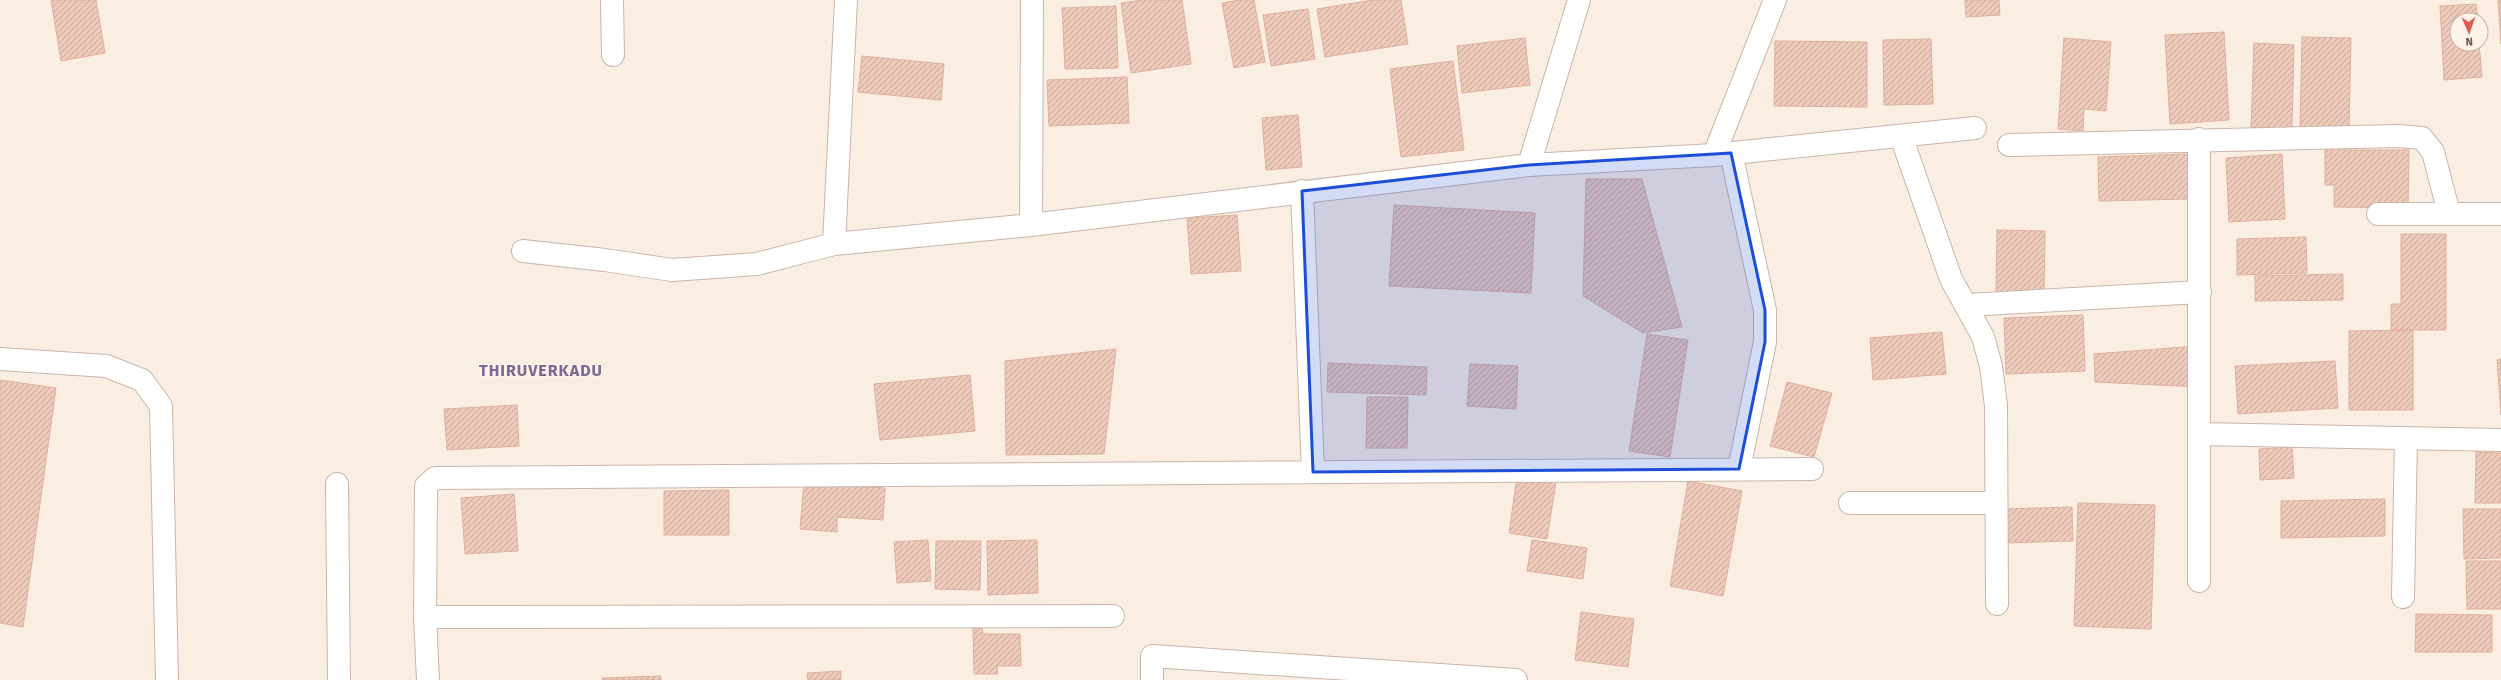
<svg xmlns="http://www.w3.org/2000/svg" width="2501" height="680" font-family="'Fira Sans',sans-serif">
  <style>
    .building { fill: url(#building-hatch); stroke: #e0af9d }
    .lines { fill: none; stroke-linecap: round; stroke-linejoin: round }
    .street-casing { stroke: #cab5a9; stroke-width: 24 }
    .street { stroke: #fff; stroke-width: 22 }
    .marked { fill: #1d4ed8; fill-opacity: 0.2; stroke: #1d4ed8; stroke-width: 3; stroke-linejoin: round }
    .labels { text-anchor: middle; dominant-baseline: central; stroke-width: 3.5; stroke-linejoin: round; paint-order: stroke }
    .district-label { font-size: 16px; font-weight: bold; letter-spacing: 1px; fill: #7f6693; stroke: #fef3e8 }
  </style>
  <defs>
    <pattern id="building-hatch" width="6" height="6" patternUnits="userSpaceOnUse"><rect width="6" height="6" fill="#eecabb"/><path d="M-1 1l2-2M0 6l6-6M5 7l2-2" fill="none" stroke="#c5a79a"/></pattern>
  </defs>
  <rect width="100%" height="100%" fill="#faeee2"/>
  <path class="building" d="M 51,0 L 96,0 L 105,53 L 61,61 Z
    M 1142,0 L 1182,0 L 1191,64 L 1131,73 L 1121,3 Z
    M 1240,0 L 1254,0 L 1265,62 L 1234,68 L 1222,3 Z
    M 1373,0 L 1401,0 L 1408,44 L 1325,57 L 1317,9 Z
    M 1965,0 L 1999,0 L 2000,15 L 1966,17 Z
    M 2498,0 L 2501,0 L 2501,44 Z
    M 2476,4 L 2478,20 L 2457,20 L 2457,44 L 2479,44 L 2482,77 L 2444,80 L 2440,6 Z
    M 1116,6 L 1118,68 L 1065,69 L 1062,8 Z
    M 1308,9 L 1315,59 L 1271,66 L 1263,15 Z
    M 2224,32 L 2229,120 L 2170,124 L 2165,35 Z
    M 2302,37 L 2351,38 L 2349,130 L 2300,128 Z
    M 1525,38 L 1530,85 L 1462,93 L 1457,46 Z
    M 2064,38 L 2111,42 L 2106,111 L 2084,109 L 2083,131 L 2058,129 Z
    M 1931,39 L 1933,104 L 1884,105 L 1883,40 Z
    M 1775,41 L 1867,42 L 1867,107 L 1774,106 Z
    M 2254,43 L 2294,45 L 2292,130 L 2251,129 Z
    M 862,56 L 944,64 L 941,100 L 858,92 Z
    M 1453,61 L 1464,150 L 1401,157 L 1390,69 Z
    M 1127,77 L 1129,123 L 1049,126 L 1047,80 Z
    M 1298,115 L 1302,167 L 1266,170 L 1262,118 Z
    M 2325,150 L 2409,150 L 2408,208 L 2334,207 L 2334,185 L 2325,185 Z
    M 2189,154 L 2190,199 L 2099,201 L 2098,157 Z
    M 2282,154 L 2285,219 L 2229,222 L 2226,158 Z
    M 1586,179 L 1642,179 L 1682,327 L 1643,333 L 1583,296 Z
    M 1394,205 L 1535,213 L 1531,293 L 1389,286 Z
    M 1237,215 L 1241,271 L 1191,274 L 1187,218 Z
    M 1997,230 L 2045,231 L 2044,295 L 1996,294 Z
    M 2401,234 L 2446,234 L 2446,330 L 2391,330 L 2391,304 L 2401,304 Z
    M 2306,237 L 2307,273 L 2237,275 L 2237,239 Z
    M 2343,274 L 2343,300 L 2255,301 L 2255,276 Z
    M 2083,315 L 2085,371 L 2006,374 L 2004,318 Z
    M 2413,330 L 2413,410 L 2349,410 L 2349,331 Z
    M 1942,332 L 1946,374 L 1873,380 L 1870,338 Z
    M 1647,334 L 1688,340 L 1670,457 L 1629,451 Z
    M 2197,346 L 2199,387 L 2095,382 L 2094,354 Z
    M 1116,349 L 1104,454 L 1006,455 L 1005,361 Z
    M 2501,359 L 2501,415 L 2497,360 Z
    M 2335,361 L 2338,408 L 2238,414 L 2235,366 Z
    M 1328,363 L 1427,367 L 1426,395 L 1327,392 Z
    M 1470,364 L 1518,366 L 1516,409 L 1467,406 Z
    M 970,375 L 975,431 L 880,440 L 874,384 Z
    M 0,380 L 56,388 L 23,627 L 0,623 Z
    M 1787,382 L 1832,393 L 1814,457 L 1770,446 Z
    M 1367,397 L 1408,397 L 1407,448 L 1366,448 Z
    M 517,405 L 519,446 L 447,450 L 444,409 Z
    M 2292,447 L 2294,478 L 2260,480 L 2259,449 Z
    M 2476,452 L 2501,453 L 2501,503 L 2475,503 Z
    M 1517,476 L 1556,482 L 1547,539 L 1509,533 Z
    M 1688,481 L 1742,491 L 1723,596 L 1670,586 Z
    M 804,483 L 885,488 L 883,520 L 837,517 L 837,532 L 800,529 Z
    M 729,490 L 729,535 L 664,535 L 664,491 Z
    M 514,494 L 518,551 L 465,554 L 461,498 Z
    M 2385,499 L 2385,536 L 2281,538 L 2281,501 Z
    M 2078,503 L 2155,505 L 2151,629 L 2074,626 Z
    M 2072,507 L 2073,541 L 2004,543 L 2003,509 Z
    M 2463,509 L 2501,509 L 2501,558 L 2464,559 Z
    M 928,540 L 931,581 L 897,583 L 894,542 Z
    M 1037,540 L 1038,593 L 988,595 L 987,541 Z
    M 1532,540 L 1587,548 L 1583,579 L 1527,571 Z
    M 936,541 L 981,541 L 980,590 L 935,589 Z
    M 2466,561 L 2501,561 L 2501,609 L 2467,609 Z
    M 1581,612 L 1634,619 L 1628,667 L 1575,660 Z
    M 2416,614 L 2492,615 L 2492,652 L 2415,652 Z
    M 982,624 L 983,634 L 1020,634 L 1021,666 L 997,666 L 998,674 L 974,674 L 973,625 Z
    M 841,671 L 841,680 L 808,680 L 807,673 Z
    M 661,676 L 661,680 L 602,680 L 602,678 Z"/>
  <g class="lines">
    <g class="street-casing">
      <path id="street" d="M 612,0 L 613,55
        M 846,0 L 834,244 L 1031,225 L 1529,165 L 1714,155 L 1975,128
        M 1901,136 L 1951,279 L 1983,337 L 1991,366 L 1996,406 L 1997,604
        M 2009,145 L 2399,136 L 2422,138 L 2433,152 L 2449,213
        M 1731,153 L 1765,310 L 1765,342 L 1739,469
        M 1714,155 L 1775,0
        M 1529,165 L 1579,0
        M 1302,191 L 1313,472
        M 2378,214 L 2501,214
        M 1031,225 L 1032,0
        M 523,251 L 605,260 L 672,270 L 757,264 L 834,244
        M 1967,305 L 2200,292
        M 0,359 L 106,366 L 142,380 L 161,406 L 167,680
        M 2200,434 L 2501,440
        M 337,484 L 339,680
        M 1850,503 L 1996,503
        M 2199,581 L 2199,139
        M 2403,597 L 2406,438
        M 425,617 L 1113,616
        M 428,680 L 425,617 L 426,486 L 435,478 L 1812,469
        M 1152,680 L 1152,656 L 1516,680"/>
    </g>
    <use href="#street" class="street"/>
  </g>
  <path class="marked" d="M 1731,153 L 1765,310 L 1765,342 L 1739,469 L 1313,472 L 1302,191 L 1529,165 Z"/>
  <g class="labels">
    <g class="district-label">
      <text x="541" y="370">THIRUVERKADU</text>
    </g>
  </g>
  <g transform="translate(2469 32) rotate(178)"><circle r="19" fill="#fef3e8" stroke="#c5b3a9"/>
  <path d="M0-3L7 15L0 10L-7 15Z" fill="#de5e4e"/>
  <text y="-6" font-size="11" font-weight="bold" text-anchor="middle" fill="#70544a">N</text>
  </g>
</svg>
